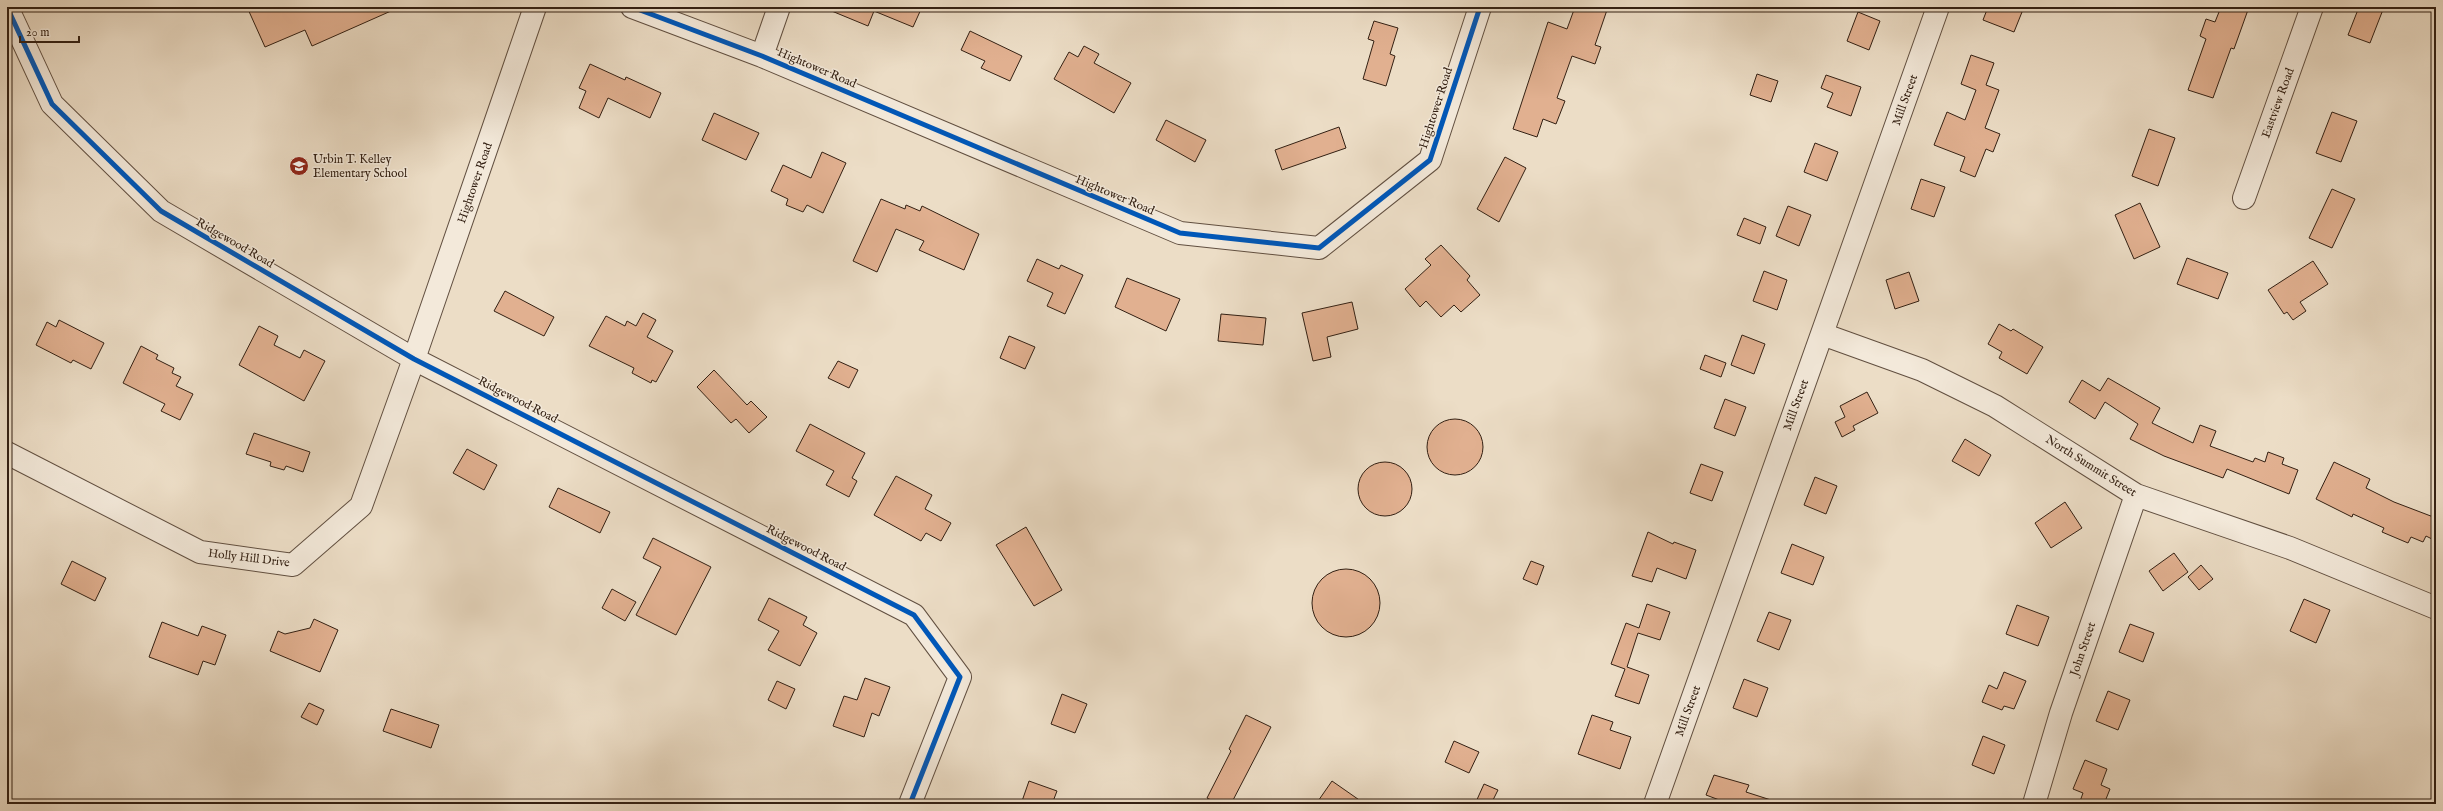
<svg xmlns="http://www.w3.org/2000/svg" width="2443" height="811" font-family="'IM FELL English',serif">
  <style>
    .building { fill: #e1b090; stroke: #332013 }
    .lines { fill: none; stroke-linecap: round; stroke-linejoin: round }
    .minor-casing { stroke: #614f40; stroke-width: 24 }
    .minor { stroke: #f3e9da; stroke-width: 22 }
    .cycleway-casing { stroke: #f3e9da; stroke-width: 8 }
    .cycleway { stroke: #0057b8; stroke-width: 5 }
    .labels { text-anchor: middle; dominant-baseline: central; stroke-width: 3; stroke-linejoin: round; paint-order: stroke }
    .street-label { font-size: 12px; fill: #332013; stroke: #f3e9da }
    .poi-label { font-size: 12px; fill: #332013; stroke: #f3e9da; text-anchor: start }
  </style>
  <rect width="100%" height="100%" fill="#ecddc6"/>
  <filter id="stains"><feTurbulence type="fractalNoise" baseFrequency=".005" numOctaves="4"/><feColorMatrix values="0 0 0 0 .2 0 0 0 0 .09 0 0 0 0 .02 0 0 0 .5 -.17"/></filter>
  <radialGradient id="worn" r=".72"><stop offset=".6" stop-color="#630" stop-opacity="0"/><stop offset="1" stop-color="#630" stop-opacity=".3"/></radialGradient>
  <path class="building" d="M 247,7 L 400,7 L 312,46 L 305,30 L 265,47 Z
    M 822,7 L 922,7 L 913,27 L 874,11 L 868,26 Z
    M 1575,7 L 1608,7 L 1595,45 L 1601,47 L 1595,64 L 1572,56 L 1557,98 L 1565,101 L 1556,124 L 1543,119 L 1537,137 L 1513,129 L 1548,22 L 1567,29 Z
    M 1988,7 L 2024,7 L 2014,32 L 1983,20 Z
    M 2221,7 L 2249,7 L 2234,49 L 2231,48 L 2213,98 L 2188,90 L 2206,39 L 2200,36 L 2206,19 L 2215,22 Z
    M 2359,7 L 2384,7 L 2370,43 L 2348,35 Z
    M 1858,12 L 1880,21 L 1869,50 L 1847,41 Z
    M 1374,21 L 1398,28 L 1390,54 L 1395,56 L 1386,86 L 1363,79 L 1374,41 L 1368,39 Z
    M 970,31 L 1022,56 L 1010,81 L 981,68 L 985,61 L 961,50 Z
    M 1084,46 L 1099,54 L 1094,63 L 1131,83 L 1114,113 L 1054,79 L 1069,52 L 1078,57 Z
    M 1971,55 L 1994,63 L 1986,85 L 1999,90 L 1985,128 L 2000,134 L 1993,152 L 1986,149 L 1975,177 L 1960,171 L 1965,157 L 1934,145 L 1947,112 L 1965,120 L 1976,90 L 1961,84 Z
    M 590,64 L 625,80 L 626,77 L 661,93 L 650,118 L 608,98 L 599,118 L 579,108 L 586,91 L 579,88 Z
    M 1757,74 L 1778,81 L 1771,102 L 1750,95 Z
    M 1826,75 L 1861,87 L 1851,116 L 1827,107 L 1833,93 L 1821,88 Z
    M 2332,112 L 2357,121 L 2341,162 L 2316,153 Z
    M 714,113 L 759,133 L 746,160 L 702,140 Z
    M 1166,120 L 1206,140 L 1195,162 L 1156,140 Z
    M 1339,127 L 1346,148 L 1282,170 L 1275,150 Z
    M 2149,129 L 2175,138 L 2158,186 L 2132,176 Z
    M 1815,143 L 1838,152 L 1827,181 L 1804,172 Z
    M 822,152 L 846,163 L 823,213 L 807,205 L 803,212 L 786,205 L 788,199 L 771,191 L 783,165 L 811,178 Z
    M 1505,157 L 1526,168 L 1499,222 L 1477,209 Z
    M 1921,179 L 1945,187 L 1934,217 L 1911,209 Z
    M 2332,189 L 2355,199 L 2332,248 L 2309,238 Z
    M 881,199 L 905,209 L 906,205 L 920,211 L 922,206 L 979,234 L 964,270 L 919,250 L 924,241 L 896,229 L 877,272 L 853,261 Z
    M 2140,203 L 2160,247 L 2134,259 L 2115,215 Z
    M 1788,206 L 1811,215 L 1799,246 L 1776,236 Z
    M 1744,218 L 1766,227 L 1760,244 L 1737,235 Z
    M 1441,245 L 1470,276 L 1467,280 L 1480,295 L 1461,312 L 1454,305 L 1441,317 L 1426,301 L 1420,307 L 1405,289 L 1431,265 L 1425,259 Z
    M 2187,258 L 2228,273 L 2218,299 L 2177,284 Z
    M 1037,259 L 1059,269 L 1061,265 L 1083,275 L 1065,314 L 1047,306 L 1053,293 L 1027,281 Z
    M 2313,261 L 2328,284 L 2300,302 L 2306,311 L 2293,320 L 2287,312 L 2284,314 L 2268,290 Z
    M 1764,271 L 1787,280 L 1777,310 L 1753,301 Z
    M 1909,272 L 1919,301 L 1895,309 L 1886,280 Z
    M 1127,278 L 1180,299 L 1166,331 L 1115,307 Z
    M 505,291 L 554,317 L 544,336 L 494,311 Z
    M 1352,302 L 1358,329 L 1327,337 L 1331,357 L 1313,361 L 1302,313 Z
    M 643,313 L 656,320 L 647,337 L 673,351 L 656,382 L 652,380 L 651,383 L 632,373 L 634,368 L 589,346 L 606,316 L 625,326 L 627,321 L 636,326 Z
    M 1221,314 L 1266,318 L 1263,345 L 1218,341 Z
    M 59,320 L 104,343 L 91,369 L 73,360 L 71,363 L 36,345 L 47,322 L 56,327 Z
    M 1999,324 L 2011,331 L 2013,329 L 2043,347 L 2027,374 L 1999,358 L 2002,352 L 1988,344 Z
    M 259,326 L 278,336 L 274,345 L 300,358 L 304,350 L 325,361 L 304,401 L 239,365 Z
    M 1742,335 L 1765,344 L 1754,374 L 1731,365 Z
    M 1009,336 L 1035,347 L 1025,369 L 1000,358 Z
    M 141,346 L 158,355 L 156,359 L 174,368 L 172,373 L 181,377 L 176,386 L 193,394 L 180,420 L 161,411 L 165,404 L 123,383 Z
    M 1705,355 L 1726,363 L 1721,377 L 1700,369 Z
    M 838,361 L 858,370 L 849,388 L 828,378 Z
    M 714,370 L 747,405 L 751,401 L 767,417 L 749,433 L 736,419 L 731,423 L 697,387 Z
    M 2108,378 L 2160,408 L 2152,423 L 2193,443 L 2200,425 L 2216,431 L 2210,446 L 2253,462 L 2255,458 L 2265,462 L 2268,452 L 2284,458 L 2282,464 L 2298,470 L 2289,494 L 2227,469 L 2223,478 L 2164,456 L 2130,439 L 2138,424 L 2105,402 L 2095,419 L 2069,402 L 2082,380 L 2100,391 Z
    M 1867,392 L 1878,413 L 1853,426 L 1855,430 L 1842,437 L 1835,422 L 1845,417 L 1840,406 Z
    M 1725,399 L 1746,407 L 1735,436 L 1714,428 Z
    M1427 447a28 28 0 1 1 56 0a28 28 0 1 1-56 0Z
    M 810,424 L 865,453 L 852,478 L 857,481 L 849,497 L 826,485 L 834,471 L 796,451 Z
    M 254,433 L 310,452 L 303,472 L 286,466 L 284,470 L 270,466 L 271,462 L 246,454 Z
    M 1965,439 L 1991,455 L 1979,476 L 1952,461 Z
    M 467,449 L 497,465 L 484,490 L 453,473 Z
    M 2334,462 L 2370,479 L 2366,488 L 2394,502 L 2436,518 L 2436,541 L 2426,536 L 2423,542 L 2411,537 L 2408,543 L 2382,532 L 2384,528 L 2353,514 L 2352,517 L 2316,499 Z
    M1358 489a27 27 0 1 1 54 0a27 27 0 1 1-54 0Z
    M 1701,464 L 1723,472 L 1712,501 L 1690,493 Z
    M 896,476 L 932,495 L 925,509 L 951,523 L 941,541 L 926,533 L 921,541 L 874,515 Z
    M 1815,477 L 1837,486 L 1826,514 L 1804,505 Z
    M 558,488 L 610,512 L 600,533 L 549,507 Z
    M 2065,502 L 2082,528 L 2051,548 L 2035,523 Z
    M 1026,527 L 1062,590 L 1034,606 L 996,545 Z
    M 1648,532 L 1673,544 L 1674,542 L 1696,550 L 1686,579 L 1657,568 L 1652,582 L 1632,576 Z
    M 653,538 L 711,567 L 676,635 L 636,615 L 661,567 L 643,558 Z
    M 1792,544 L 1824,557 L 1813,585 L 1781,573 Z
    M 2174,553 L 2188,572 L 2163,591 L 2149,571 Z
    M 72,561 L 106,578 L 95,601 L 61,584 Z
    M 1531,561 L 1544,566 L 1537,585 L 1523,579 Z
    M 2201,565 L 2213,579 L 2199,590 L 2188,577 Z
    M1312 603a34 34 0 1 1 68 0a34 34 0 1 1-68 0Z
    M 612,589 L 636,602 L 625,621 L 602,608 Z
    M 769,598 L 807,617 L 803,625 L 817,633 L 800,666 L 768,650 L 779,631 L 758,620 Z
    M 2304,599 L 2330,610 L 2316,643 L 2290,631 Z
    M 1647,604 L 1670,612 L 1660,640 L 1638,633 L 1627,667 L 1649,675 L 1639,704 L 1615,696 L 1625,669 L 1611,664 L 1626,623 L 1639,628 Z
    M 2017,605 L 2049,617 L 2038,646 L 2006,634 Z
    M 1769,612 L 1791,620 L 1779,650 L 1757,641 Z
    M 314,619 L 338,630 L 320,672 L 270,651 L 278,631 L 285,634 L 310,628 Z
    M 162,622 L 198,636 L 202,626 L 226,635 L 215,665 L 203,661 L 198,675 L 149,657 Z
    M 2130,624 L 2154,633 L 2143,662 L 2119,652 Z
    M 2004,672 L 2026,681 L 2014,709 L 2004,706 L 2002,710 L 1982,702 L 1989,685 L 1997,689 Z
    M 865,678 L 890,687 L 879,716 L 872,713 L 864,737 L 833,726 L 844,696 L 857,700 Z
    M 1744,679 L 1768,688 L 1757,717 L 1733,708 Z
    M 777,681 L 795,689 L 786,709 L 768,700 Z
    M 2108,691 L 2130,700 L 2118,730 L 2096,721 Z
    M 1062,694 L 1087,704 L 1075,733 L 1051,724 Z
    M 309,703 L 324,710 L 317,725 L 301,717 Z
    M 391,709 L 439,725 L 431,748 L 383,731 Z
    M 1246,715 L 1271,727 L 1231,804 L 1219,804 L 1207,798 L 1231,751 L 1229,749 Z
    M 1592,715 L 1613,722 L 1610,730 L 1631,737 L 1620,769 L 1578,754 Z
    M 1983,736 L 2005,745 L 1994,774 L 1972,765 Z
    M 1454,741 L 1479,752 L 1469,773 L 1445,762 Z
    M 2085,760 L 2107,769 L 2101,785 L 2110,789 L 2104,804 L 2079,804 L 2083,793 L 2073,789 Z
    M 1714,775 L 1749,785 L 1746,792 L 1774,801 L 1774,804 L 1730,804 L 1706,795 Z
    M 1029,781 L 1057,791 L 1052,804 L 1021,804 Z
    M 1332,781 L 1365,804 L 1316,804 Z
    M 1484,784 L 1498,790 L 1491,804 L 1475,804 Z"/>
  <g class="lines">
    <g class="minor-casing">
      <path id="minor" d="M 7,7 L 52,104 L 161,211 L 414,359 L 914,615 L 960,677 L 910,804
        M 632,7 L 762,56 L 1180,233 L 1319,248 L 1430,160 L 1480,7
        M 762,56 L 779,7
        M 2244,198 L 2312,7
        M 1822,334 L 1922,370 L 1995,406 L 2136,495 L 2290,548 L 2436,608
        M 7,453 L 200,552 L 293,565 L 361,506 L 414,359 L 535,7
        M 1655,804 L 1938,7
        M 2034,804 L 2061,713 L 2136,495"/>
    </g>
    <use href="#minor" class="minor"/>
    <g class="cycleway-casing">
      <path id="cycleway" d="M 7,7 L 52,104 L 161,211 L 414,359 L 914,615 L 960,677 L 910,804
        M 632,7 L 762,56 L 1180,233 L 1319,248 L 1430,160 L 1480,7"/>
    </g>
    <use href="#cycleway" class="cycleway"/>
  </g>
  <defs>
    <g id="school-disc" transform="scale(1)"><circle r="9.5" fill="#8f2418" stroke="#f3e9da"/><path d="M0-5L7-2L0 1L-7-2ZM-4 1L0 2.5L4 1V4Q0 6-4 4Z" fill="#fff"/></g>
  </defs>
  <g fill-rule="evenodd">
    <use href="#school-disc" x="299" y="166"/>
  </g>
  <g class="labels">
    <g class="street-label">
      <text transform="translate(817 68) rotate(23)">Hightower Road</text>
      <text transform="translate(1905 100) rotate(-70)">Mill Street</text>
      <text transform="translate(2278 103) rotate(-70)">Eastview Road</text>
      <text transform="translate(1436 108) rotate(-72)">Hightower Road</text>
      <text transform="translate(475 183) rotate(-71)">Hightower Road</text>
      <text transform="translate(1115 195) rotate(23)">Hightower Road</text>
      <text transform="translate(235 243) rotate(30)">Ridgewood Road</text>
      <text transform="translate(518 400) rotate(27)">Ridgewood Road</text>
      <text transform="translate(1796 405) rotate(-70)">Mill Street</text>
      <text transform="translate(2091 466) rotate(32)">North Summit Street</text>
      <text transform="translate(806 548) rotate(27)">Ridgewood Road</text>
      <text transform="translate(249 558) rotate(7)">Holly Hill Drive</text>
      <text transform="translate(2083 649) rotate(-71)">John Street</text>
      <text transform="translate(1688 711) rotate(-70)">Mill Street</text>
    </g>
    <g class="poi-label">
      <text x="313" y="159">Urbin T. Kelley<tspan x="313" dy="14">Elementary School</tspan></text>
    </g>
  </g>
  <rect width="2443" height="811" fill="none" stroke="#ecddc6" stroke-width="24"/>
  <rect x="8" y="8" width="2427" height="795" fill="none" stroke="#332013" stroke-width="2"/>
  <rect x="12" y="12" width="2419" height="787" fill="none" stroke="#332013"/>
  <path d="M20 36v6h59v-6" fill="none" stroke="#332013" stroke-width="2"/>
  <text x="26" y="36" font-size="12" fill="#332013" stroke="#f3e9da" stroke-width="3" paint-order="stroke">20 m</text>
  <rect width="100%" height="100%" filter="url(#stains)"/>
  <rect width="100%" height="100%" fill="url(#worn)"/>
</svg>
